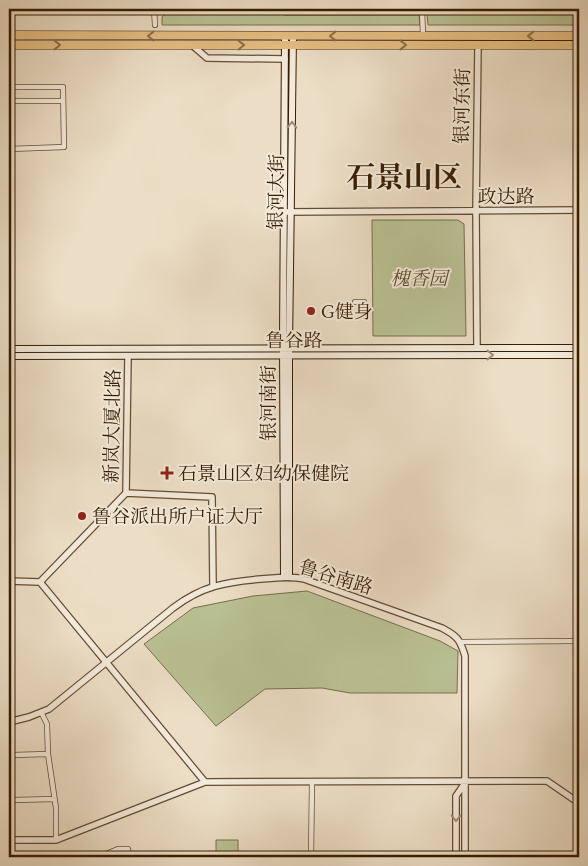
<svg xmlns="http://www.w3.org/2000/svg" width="588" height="866" font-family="'EB Garamond','Noto Serif SC',serif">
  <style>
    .green { fill: #b9c194; stroke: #786e4a }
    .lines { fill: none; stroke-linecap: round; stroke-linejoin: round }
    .minor-casing { stroke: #644c32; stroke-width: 6 }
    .tertiary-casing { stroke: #644c32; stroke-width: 8 }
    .secondary-casing { stroke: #371c00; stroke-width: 8 }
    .trunk-casing { stroke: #371c00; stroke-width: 9 }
    .minor { stroke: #f3eada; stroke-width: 4.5 }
    .tertiary { stroke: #f3eada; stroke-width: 5.5 }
    .secondary { stroke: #f3eada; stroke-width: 6 }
    .trunk { stroke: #e6bf83; stroke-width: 8 }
    .oneway { stroke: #8e6e42 }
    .oneway2 { stroke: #9e8d78 }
    .poi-dot { fill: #8f2418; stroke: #f3eada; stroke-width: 2 }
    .labels { text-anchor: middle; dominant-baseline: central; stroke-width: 4; stroke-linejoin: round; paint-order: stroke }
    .street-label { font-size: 19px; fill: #371c00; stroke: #f3eada }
    .park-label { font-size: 19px; font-style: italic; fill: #5e4e2c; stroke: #f3eada }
    .poi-label { font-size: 19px; fill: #371c00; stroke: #f3eada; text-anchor: start }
    .town-label { font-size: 29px; font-weight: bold; fill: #371c00; stroke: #f3eada }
  </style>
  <rect width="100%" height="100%" fill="#ecdec6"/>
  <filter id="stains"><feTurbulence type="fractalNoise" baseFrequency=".004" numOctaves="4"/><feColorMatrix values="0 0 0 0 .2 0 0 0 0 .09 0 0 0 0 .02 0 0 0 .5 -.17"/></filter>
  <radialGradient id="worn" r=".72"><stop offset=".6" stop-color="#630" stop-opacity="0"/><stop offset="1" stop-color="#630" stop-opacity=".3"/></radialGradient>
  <path class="green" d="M 170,9 L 283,9 L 284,15 L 419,15 L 420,25 L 162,25 L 162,17 Z
    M 427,14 L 579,14 L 579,25 L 428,25 Z
    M 372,220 L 458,220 L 464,224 L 466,336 L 373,336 Z
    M 307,591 L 440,641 L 458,651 L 457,693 L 350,693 L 322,688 L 265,689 L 216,726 L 144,644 L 193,608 L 253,596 Z
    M 216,840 L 238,840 L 238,852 L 216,852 Z"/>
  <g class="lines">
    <g class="minor-casing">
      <path id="minor" d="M 154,9 L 155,25
        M 422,9 L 423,36
        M 9,87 L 63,87 L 64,147 L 9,149
        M 9,101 L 63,101
        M 355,302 L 364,302
        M 461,642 L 579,641
        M 41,712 L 47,724 L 48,754 L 56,808 L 56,840
        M 9,757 L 13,755 L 48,754
        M 9,797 L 13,800 L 54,799
        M 99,857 L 118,849 L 128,849 L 129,857
        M 311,857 L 312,782"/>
    </g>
    <g class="tertiary-casing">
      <path id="tertiary" d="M 192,45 L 207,58 L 285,59
        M 286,212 L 579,210
        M 477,348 L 476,211 L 478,45
        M 126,493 L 212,497 L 213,585
        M 9,581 L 40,582
        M 40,582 L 126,493 L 128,356
        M 40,582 L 205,782
        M 9,722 L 29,717 L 49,709 L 173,608 C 202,586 225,582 261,579 C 275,578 289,576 304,579 L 442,628 C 457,636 460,639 465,656 L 465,857
        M 9,840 L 56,840 L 205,782 L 547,781 L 579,803
        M 456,857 L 456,796 L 465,783"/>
    </g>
    <g class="secondary-casing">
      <path id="secondary" d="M 9,349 L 579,348
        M 9,356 L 579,355
        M 284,577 L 283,339 L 285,36
        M 289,577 L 289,348 L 293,36"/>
    </g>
    <g class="trunk-casing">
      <path id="trunk" d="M 9,35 L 579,36
        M 9,45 L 579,45"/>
    </g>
    <use href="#minor" class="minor"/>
    <use href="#tertiary" class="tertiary"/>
    <use href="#secondary" class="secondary"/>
    <use href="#trunk" class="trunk"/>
  </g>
  <defs><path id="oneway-chevron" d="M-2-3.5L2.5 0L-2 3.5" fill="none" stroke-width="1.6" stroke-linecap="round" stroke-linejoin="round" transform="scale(1.25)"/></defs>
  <g class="oneway">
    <use href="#oneway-chevron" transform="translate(151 36) rotate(180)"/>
    <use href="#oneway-chevron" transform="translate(333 36) rotate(-180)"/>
    <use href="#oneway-chevron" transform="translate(531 36) rotate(180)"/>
    <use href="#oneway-chevron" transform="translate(57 45)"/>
    <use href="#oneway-chevron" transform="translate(241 45) rotate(-1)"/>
    <use href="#oneway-chevron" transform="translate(403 45)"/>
  </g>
  <g class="oneway2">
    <use href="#oneway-chevron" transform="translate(292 125) rotate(-89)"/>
    <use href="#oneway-chevron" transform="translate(490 355)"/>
    <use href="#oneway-chevron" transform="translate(456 818) rotate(90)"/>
  </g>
  <g class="poi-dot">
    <circle cx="311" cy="311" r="5"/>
    <path d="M164.5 465.5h5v5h5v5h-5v5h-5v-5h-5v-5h5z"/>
    <circle cx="82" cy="516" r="5"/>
  </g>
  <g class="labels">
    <g class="street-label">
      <text transform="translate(462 106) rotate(-89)">银河东街</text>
      <text transform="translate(276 192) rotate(-89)">银河大街</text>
      <text x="506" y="196">政达路</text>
      <text x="294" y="340">鲁谷路</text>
      <text transform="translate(268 403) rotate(-90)">银河南街</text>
      <text transform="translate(112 426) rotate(-89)">新岚大厦北路</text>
      <text transform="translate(336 577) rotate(17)">鲁谷南路</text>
    </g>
    <g class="park-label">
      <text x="419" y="278">槐香园</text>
    </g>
    <g class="poi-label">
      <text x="321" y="311">G健身</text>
      <text x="178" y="473">石景山区妇幼保健院</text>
      <text x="92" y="516">鲁谷派出所户证大厅</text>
    </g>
    <g class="town-label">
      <text x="404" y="177">石景山区</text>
    </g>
  </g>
  <rect width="588" height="866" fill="none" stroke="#ecdec6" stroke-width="30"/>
  <rect x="10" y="10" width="568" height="846" fill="none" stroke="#371c00" stroke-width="2.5"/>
  <rect x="15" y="15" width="558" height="836" fill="none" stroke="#371c00"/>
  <rect width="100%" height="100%" filter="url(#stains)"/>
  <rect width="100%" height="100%" fill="url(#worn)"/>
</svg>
